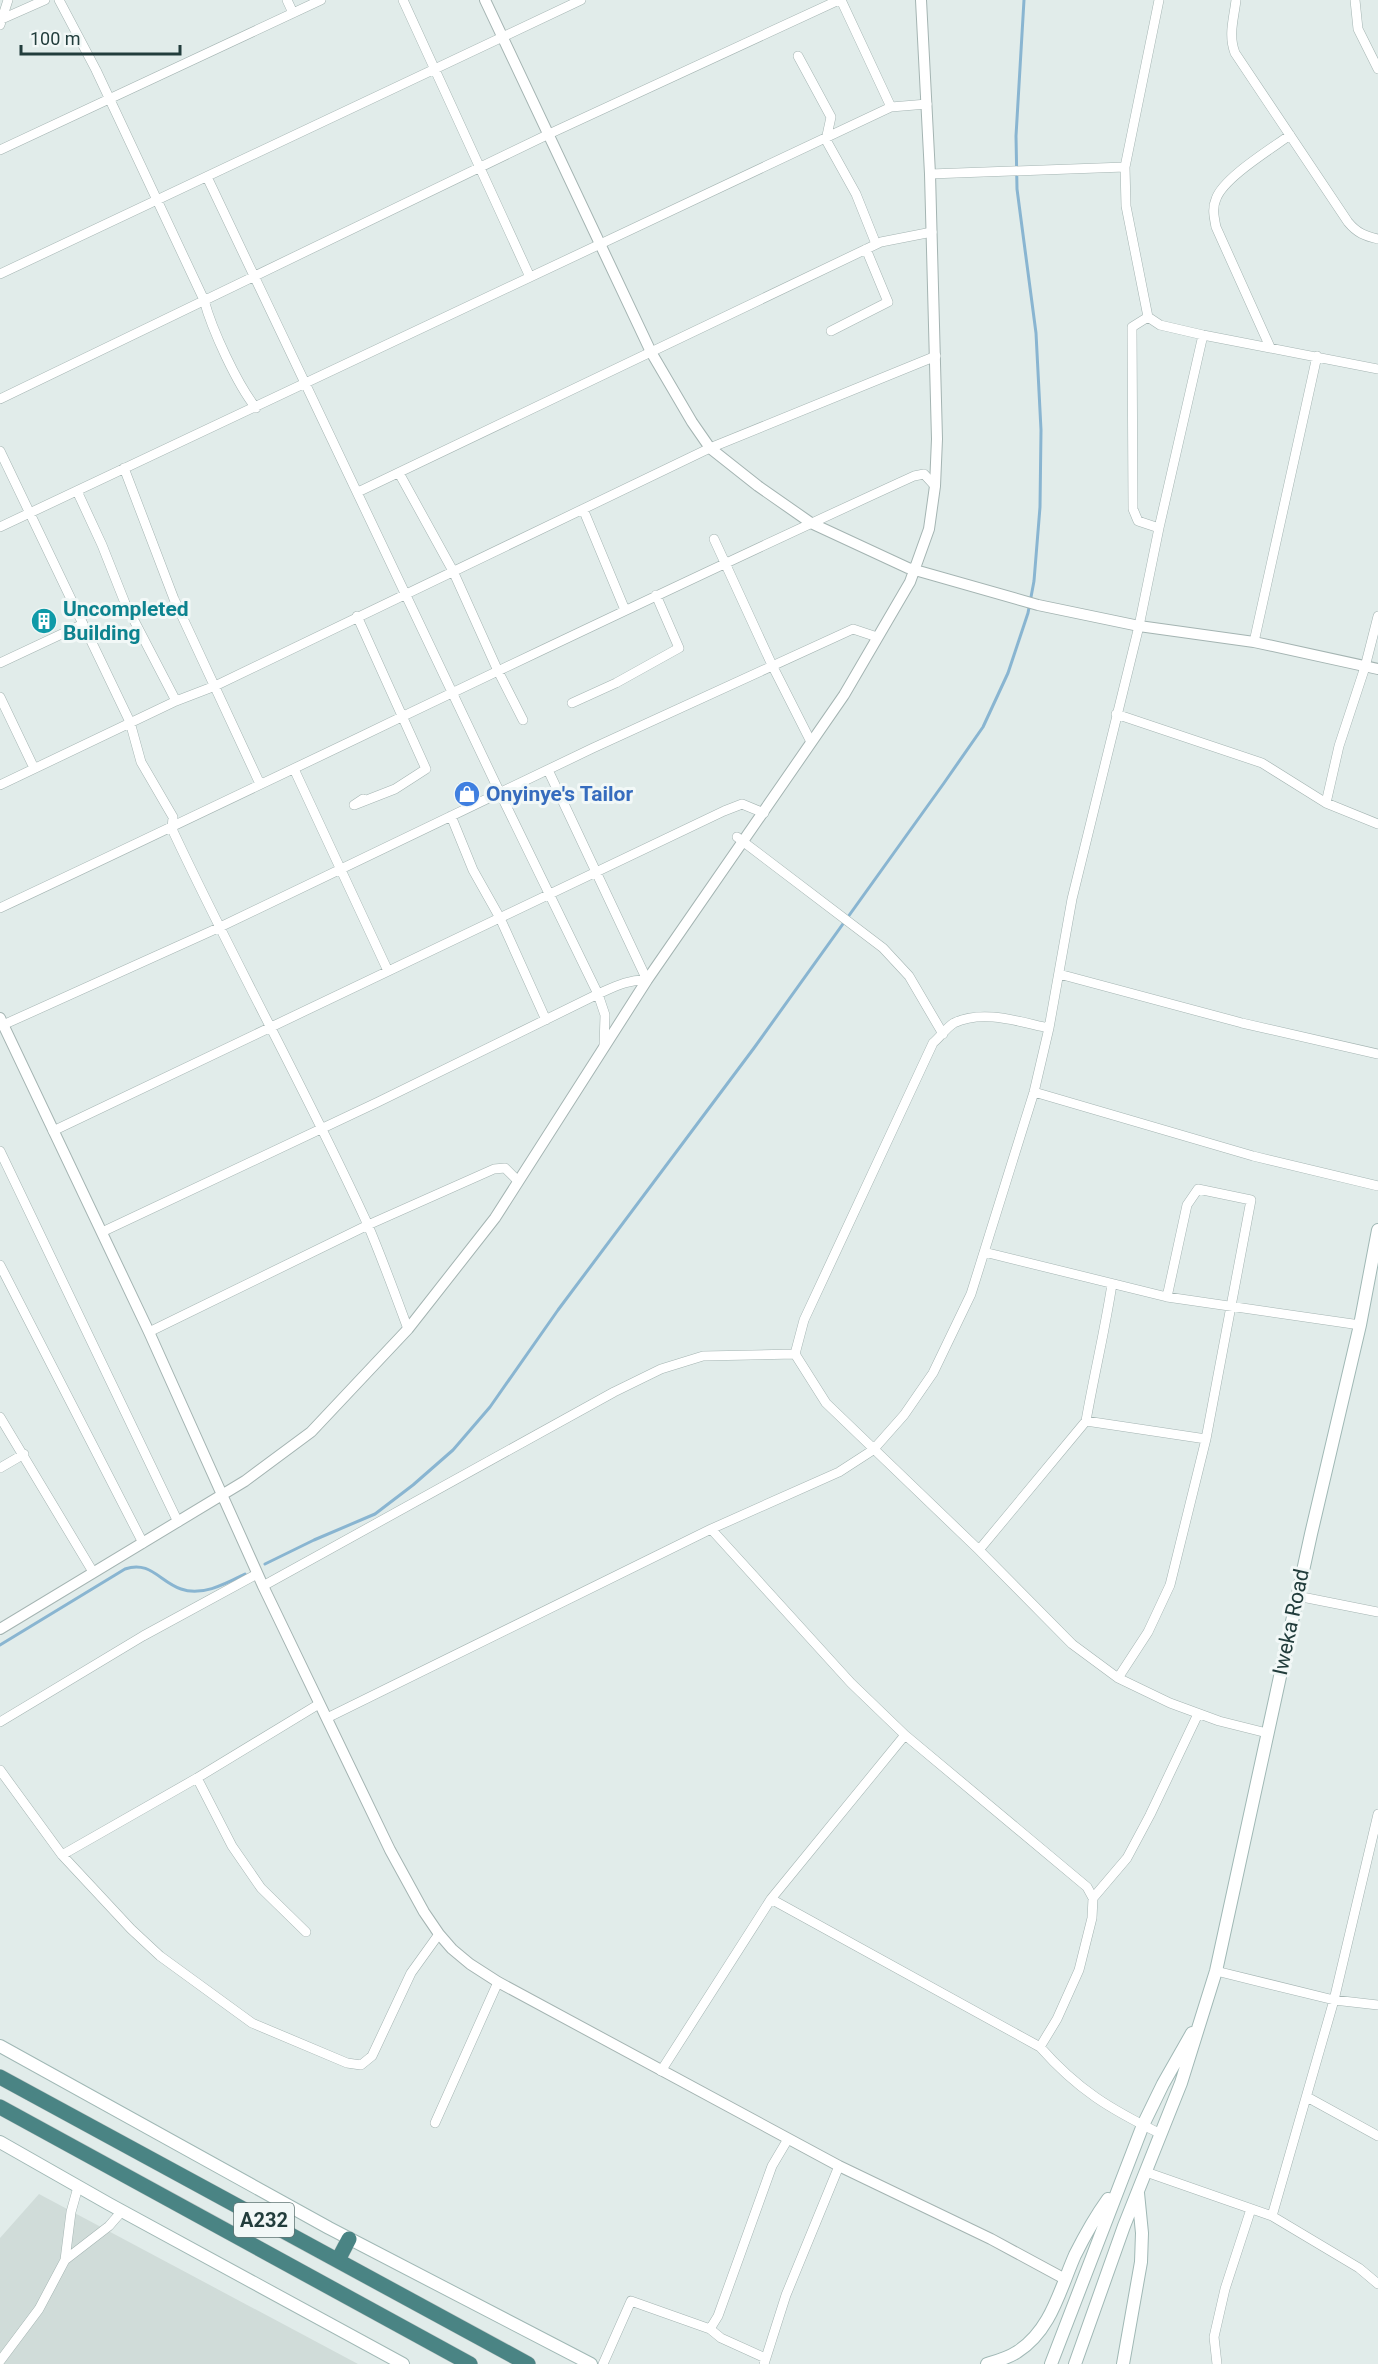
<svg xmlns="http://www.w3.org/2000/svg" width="1378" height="2364" font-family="Roboto,sans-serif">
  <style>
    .built { fill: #d0dcd9 }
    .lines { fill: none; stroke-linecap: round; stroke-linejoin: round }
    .stream { stroke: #89b5d1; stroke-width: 3 }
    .minor-casing { stroke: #a4b4b2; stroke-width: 10 }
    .tertiary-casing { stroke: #a4b4b2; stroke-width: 12 }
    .secondary-casing { stroke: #a0b8b5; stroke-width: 14 }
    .trunk-casing { stroke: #c1c9c8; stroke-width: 16 }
    .minor { stroke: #fff; stroke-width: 9 }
    .tertiary { stroke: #fff; stroke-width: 10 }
    .secondary { stroke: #fff; stroke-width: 12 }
    .trunk { stroke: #4a8484; stroke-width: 15 }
    .labels { text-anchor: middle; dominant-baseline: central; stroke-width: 6; stroke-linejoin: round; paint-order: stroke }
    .shield { fill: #f2f8f7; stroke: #607574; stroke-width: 1.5 }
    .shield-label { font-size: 20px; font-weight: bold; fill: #223d3c }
    .culture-label { font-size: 21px; font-weight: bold; fill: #0d838f; stroke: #f2f8f7; text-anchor: start }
    .shop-label { font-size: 21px; font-weight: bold; fill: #366cbe; stroke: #f2f8f7; text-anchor: start }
    .street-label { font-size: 21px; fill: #223d3c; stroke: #f2f8f7 }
  </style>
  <rect width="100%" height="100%" fill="#e1ecea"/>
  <path class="built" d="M 39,2194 L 358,2364 L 0,2364 L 0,2238 Z"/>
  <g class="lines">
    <path class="stream" d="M 265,1564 L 314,1540 L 375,1514 L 413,1485 L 453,1450 L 490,1407 L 558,1310 L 754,1048 L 944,783 L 983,727 L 1008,673 L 1028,613 L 1034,581 L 1040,507 L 1041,430 L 1036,333 L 1017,189 L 1016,136 L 1024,0
      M 0,1645 L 125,1569 C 150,1560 160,1582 181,1589 C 202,1597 227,1583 245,1574"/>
    <g class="minor-casing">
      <path id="minor" d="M 59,0 L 96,70 L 204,300 C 212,330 237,384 256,408
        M 287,0 L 293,13
        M 403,0 L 530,277
        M 841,0 L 891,107
        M 1159,0 L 1125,167 L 1126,206 L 1148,317 L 1160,325 L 1203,335 L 1378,369
        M 1236,0 C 1234,18 1228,35 1235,53 L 1348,222 C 1357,233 1365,236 1378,239
        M 1355,0 L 1358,29 L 1378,69
        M 2,19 L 45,0
        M 0,25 L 8,0
        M 798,56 L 831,117 L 826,140 L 856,194 L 876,244
        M 0,150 L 321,0
        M 930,174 L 1125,167
        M 207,177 L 500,793 L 598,994 L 605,1015 L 604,1047
        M 0,274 L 581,0
        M 1148,317 L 1132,327 L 1133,509 L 1138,521 L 1159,528
        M 831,331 L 888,302 L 866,249
        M 1270,347 L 1216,227 C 1214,217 1212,208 1216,199 C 1223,178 1271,149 1290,135
        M 0,399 L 549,134 L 839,0
        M 0,451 L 130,722 L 141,762 L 173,817 L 172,829 C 234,962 306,1090 367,1223 C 382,1258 395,1294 408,1329
        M 124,468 L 174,599 L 260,784
        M 399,473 L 453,571 L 498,671 L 523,720
        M 77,491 L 102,545 L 125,603 L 176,701
        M 358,492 L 881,242 L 932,232
        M 583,509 L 625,610
        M 0,527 L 891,107 L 927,104
        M 714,539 L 772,665 L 811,742
        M 357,616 L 426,769 L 395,789 L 354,805 L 363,799
        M 1254,642 L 1317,356
        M 0,663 L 83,624
        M 0,697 L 34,768
        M 572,703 L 616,683 L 679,648 L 656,595
        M 1116,714 L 1262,763 L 1326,803 L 1378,824
        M 294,769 L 388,971
        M 0,785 L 176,701 L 215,686 L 710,448 L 936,356
        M 1326,803 L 1339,746 L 1365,667 L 1378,616
        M 451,816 L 473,870 L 500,918 L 546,1020
        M 737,837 L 883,948 L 909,976 L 943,1034
        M 0,908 C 305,765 607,616 914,476 L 924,474 L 935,486
        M 1059,974 L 1242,1023 L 1378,1054
        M 3,1025 L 218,928 L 593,748 L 853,629 L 877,637
        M 1049,1028 C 1020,1022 983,1009 954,1023 C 947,1027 940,1037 933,1043 L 804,1320 L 795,1354 L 826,1403 L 979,1550 L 1072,1644 L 1118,1678 L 1170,1703 L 1219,1721 L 1267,1733
        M 1034,1092 L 1253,1156 L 1378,1186
        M 53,1131 L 724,811 L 742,804 L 764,813
        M 0,1151 L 178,1522
        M 102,1232 L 378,1102 L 598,994 C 614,987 629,979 647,980 L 548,770
        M 984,1252 L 1167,1297 L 1360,1325
        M 0,1265 L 143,1543
        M 149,1332 L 368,1225 L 494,1169 L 505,1168 L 518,1181
        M 0,1417 L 93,1572
        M 1086,1421 C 1094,1375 1105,1330 1112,1284
        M 0,1468 L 24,1454
        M 979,1550 L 1086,1421 L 1206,1439
        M 263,1586 L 614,1392 L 661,1369 L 703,1356 L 795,1354
        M 1297,1596 L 1378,1612
        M 1118,1678 L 1148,1632 L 1170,1585 L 1206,1439 L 1251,1200 L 1198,1189 L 1187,1205 L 1167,1297
        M 327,1718 L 711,1529 L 839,1472 L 873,1450 L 904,1415 L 933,1373 L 971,1294 L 1034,1092 L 1049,1028 L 1072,899 L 1139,626 L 1159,528 L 1203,335
        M 0,1722 L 143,1636 L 257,1574
        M 905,1735 L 1087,1887 L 1093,1898 L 1092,1918 L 1079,1970 L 1057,2019 L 1040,2047
        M 0,1770 L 62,1855 L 131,1929 L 160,1956 L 252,2023 L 347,2063 L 361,2065 L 372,2056 L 411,1973 L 439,1934
        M 197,1778 L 232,1846 L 261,1888 L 306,1932
        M 62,1855 L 197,1778 L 319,1704
        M 1093,1898 L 1127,1858 L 1150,1815 L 1198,1714
        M 771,1899 L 1040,2047 C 1078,2090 1110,2109 1161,2134
        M 1216,1971 L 1334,2000 L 1378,2005
        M 661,2071 L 771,1899 L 905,1735 L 851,1683 L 711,1529
        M 1307,2097 L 1378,2136
        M 435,2123 L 498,1982
        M 1146,2172 L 1272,2216 L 1359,2268 L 1378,2284
        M 1272,2216 L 1334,2000 L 1378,1814
        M 65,2260 L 109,2226 L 122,2211
        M 765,2358 L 721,2338 L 710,2329 L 718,2316 L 772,2166 L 788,2139
        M 0,2361 L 39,2309 L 65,2260 L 71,2212 L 78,2187
        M 603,2364 L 631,2301 L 710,2329
        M 764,2364 L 786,2295 L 839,2166
        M 1217,2364 L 1214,2337 L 1225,2289 L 1251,2209"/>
    </g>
    <g class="tertiary-casing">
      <path id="tertiary" d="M 485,0 L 651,352 L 692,422 L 710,448 L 758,486 L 811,523 L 908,568 L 1038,605 L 1139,626 L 1254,642 L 1378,669
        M 0,1018 L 149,1332 L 263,1586 L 390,1850 L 424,1912 L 439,1934 L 452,1949 L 470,1964 L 498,1982 L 839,2166 L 991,2239 L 1065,2279
        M 0,1629 L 245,1481 L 311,1432 L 408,1329 L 495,1218 L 647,980 L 844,695 L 910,582 L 929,529 L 935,486 L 937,439 L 930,174 L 921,0"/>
    </g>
    <g class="secondary-casing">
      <path id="secondary" d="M 0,2046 L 329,2228 L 591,2364
        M 0,2142 L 109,2204 L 403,2364
        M 987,2364 C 997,2361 1008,2358 1017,2352 C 1051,2331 1060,2289 1075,2255 C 1085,2235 1095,2217 1108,2199
        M 1051,2364 L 1143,2125 L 1163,2084 L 1192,2033
        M 1075,2364 L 1124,2226 L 1181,2083 L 1216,1971 L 1311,1534 L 1360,1325 L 1378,1230
        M 1123,2364 L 1141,2262 L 1142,2233 L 1138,2193"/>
    </g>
    <g class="trunk-casing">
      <path id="trunk" d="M 0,2077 L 528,2364
        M 0,2107 L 470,2364
        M 338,2260 L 349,2239"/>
    </g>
    <use href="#minor" class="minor"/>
    <use href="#tertiary" class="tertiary"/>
    <use href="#secondary" class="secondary"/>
    <use href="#trunk" class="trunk"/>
  </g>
  <defs>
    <g id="building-disc" transform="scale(1.35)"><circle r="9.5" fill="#0f9aa8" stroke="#f2f8f7"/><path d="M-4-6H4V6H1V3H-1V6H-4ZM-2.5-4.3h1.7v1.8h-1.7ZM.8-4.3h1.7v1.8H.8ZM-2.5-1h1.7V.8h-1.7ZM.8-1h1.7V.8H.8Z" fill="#fff"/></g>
    <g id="shop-disc" transform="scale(1.35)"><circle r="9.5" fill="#3f7fe0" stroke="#f2f8f7"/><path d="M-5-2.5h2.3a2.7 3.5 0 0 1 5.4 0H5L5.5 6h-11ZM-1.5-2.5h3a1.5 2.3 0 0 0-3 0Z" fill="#fff"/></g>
  </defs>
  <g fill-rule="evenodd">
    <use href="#building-disc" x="44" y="621"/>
    <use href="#shop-disc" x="467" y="794"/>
  </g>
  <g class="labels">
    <rect class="shield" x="234" y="2203" width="60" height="34" rx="4.5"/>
    <g class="shield-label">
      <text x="264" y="2220">A232</text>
    </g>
    <g class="culture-label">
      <text x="63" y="609">Uncompleted<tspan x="63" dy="24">Building</tspan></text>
    </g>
    <g class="shop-label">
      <text x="486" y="794">Onyinye's Tailor</text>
    </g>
    <g class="street-label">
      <text transform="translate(1291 1622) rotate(-78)">Iweka Road</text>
    </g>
  </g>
  <path d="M21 45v9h159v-9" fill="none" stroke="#223d3c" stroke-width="3"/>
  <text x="30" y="45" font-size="18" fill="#223d3c" stroke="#f2f8f7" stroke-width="4.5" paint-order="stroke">100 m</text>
</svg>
